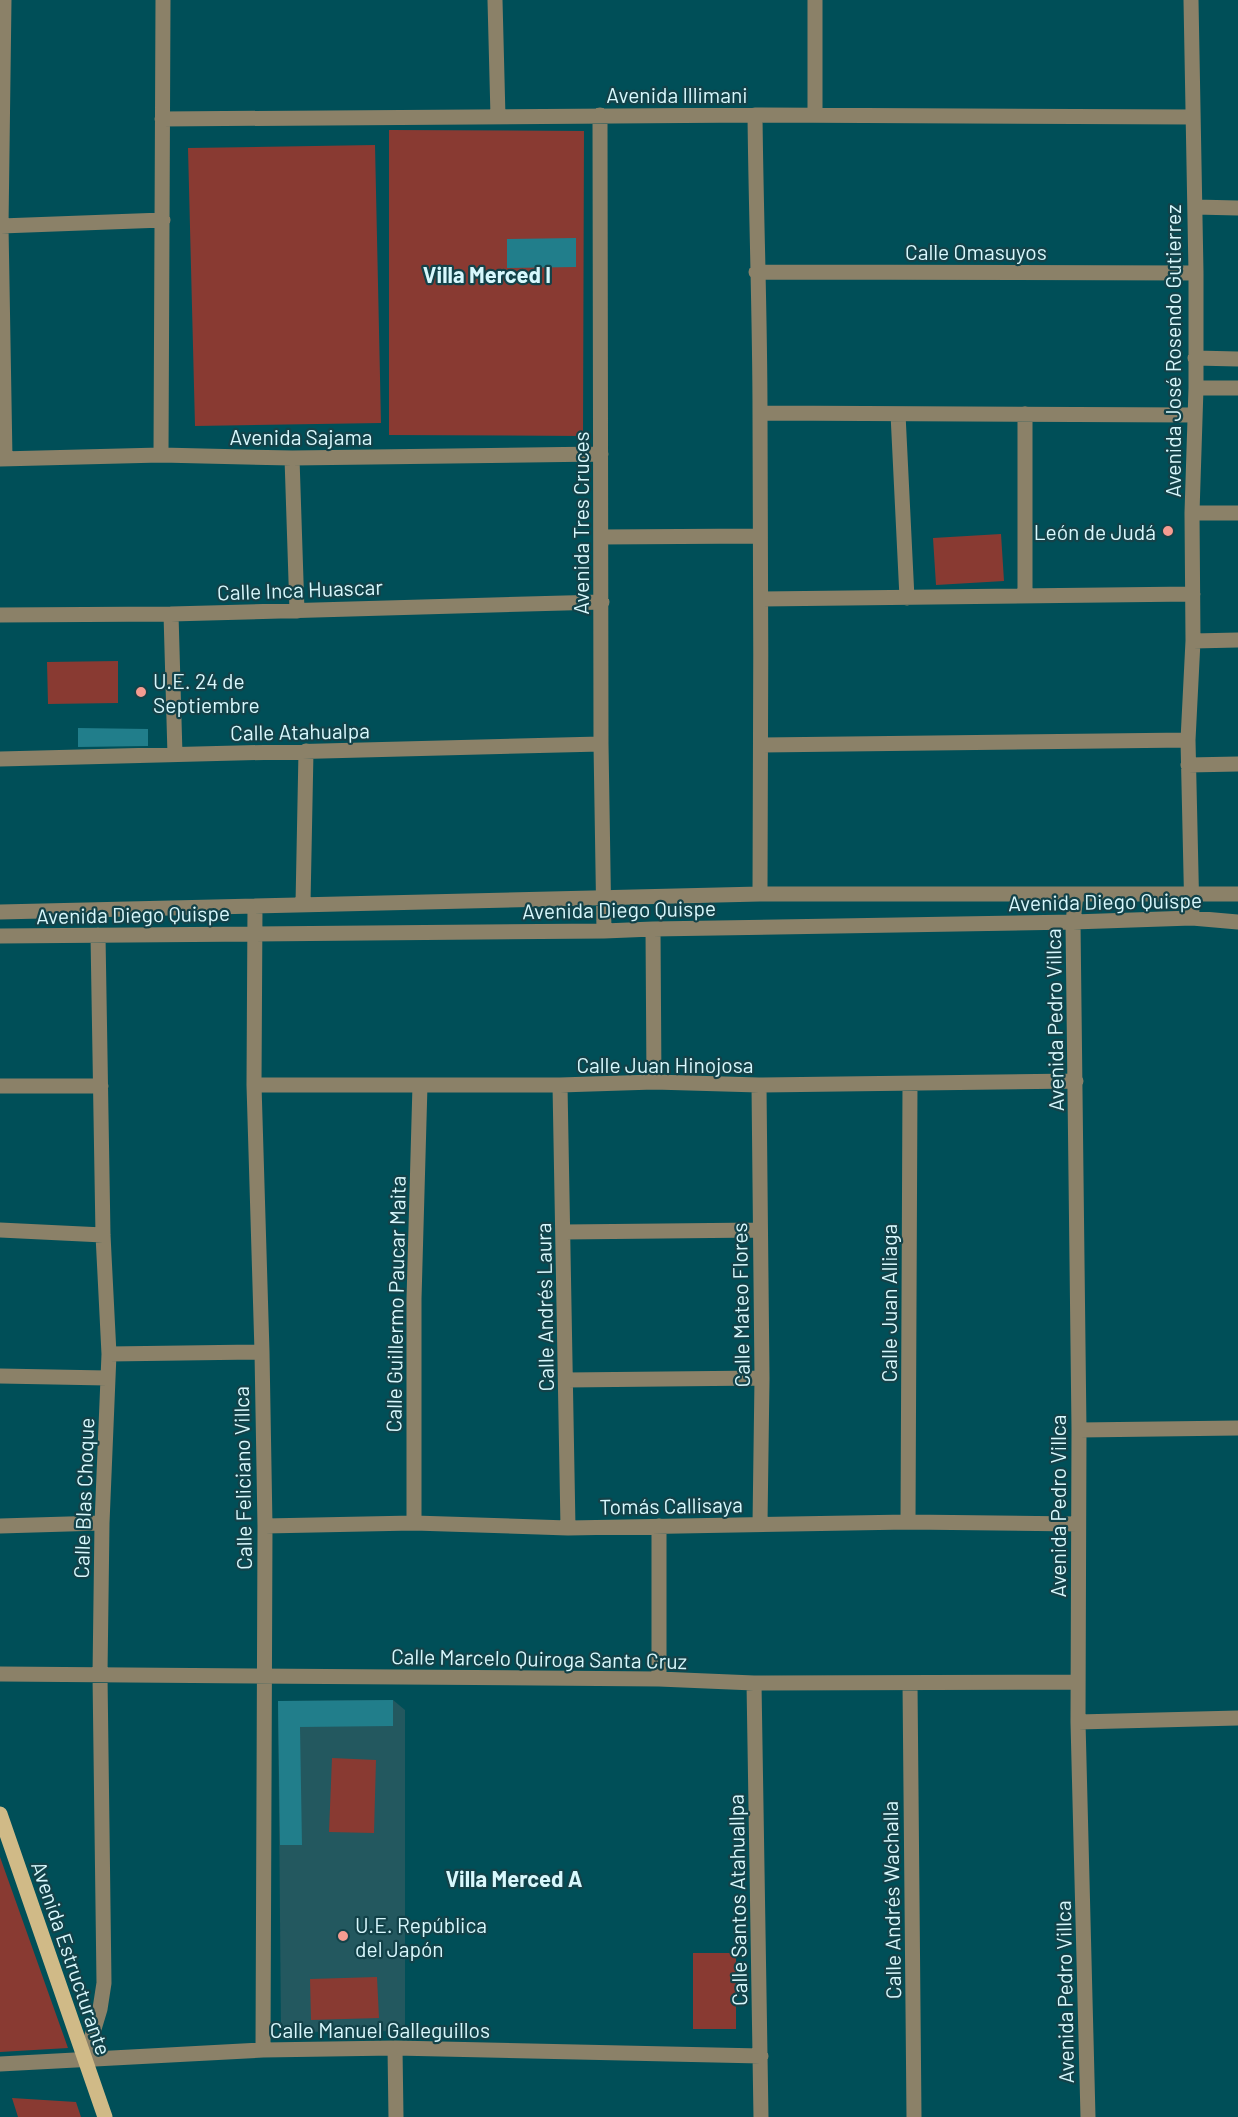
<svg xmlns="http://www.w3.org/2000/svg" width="1238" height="2117" font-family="Barlow,sans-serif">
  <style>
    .built { fill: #23585f }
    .green { fill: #893a32 }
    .building { fill: #217e8b }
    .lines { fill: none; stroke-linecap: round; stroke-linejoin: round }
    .minor { stroke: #8b8168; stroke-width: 15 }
    .major { stroke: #d0ba87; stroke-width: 15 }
    .poi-dot { fill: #f59c91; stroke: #134249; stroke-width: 2 }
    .labels { text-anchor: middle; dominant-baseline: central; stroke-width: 4.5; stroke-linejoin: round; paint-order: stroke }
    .street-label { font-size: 21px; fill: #d8f8fd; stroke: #134249 }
    .poi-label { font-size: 21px; fill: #d8f8fd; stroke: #134249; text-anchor: start }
    .neighbourhood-label { font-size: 22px; font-weight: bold; fill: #d8f8fd; stroke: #134249 }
  </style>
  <rect width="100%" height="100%" fill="#004f58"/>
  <path class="built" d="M 393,1700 L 405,1710 L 405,2031 L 291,2032 L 281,2026 L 278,1701 Z"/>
  <path class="green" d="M 389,130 L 584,131 L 583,436 L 389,435 Z
    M 375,145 L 381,423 L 195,426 L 188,148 Z
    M 1001,534 L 1004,581 L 936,585 L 933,538 Z
    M 118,661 L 118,703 L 48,704 L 47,662 Z
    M 332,1758 L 376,1760 L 374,1833 L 329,1832 Z
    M 0,1857 L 68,2048 L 0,2052 Z
    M 693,1953 L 736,1953 L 736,2029 L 693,2029 Z
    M 377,1977 L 379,2018 L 311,2020 L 310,1979 Z
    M 12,2098 L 76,2102 L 81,2117 L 18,2117 Z"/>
  <path class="building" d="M 576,238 L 576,267 L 507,268 L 507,239 Z
    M 78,728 L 148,729 L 148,746 L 78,747 Z
    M 393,1700 L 393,1726 L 300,1727 L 302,1845 L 280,1845 L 278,1701 Z"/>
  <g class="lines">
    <path class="minor" d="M 4,0 L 1,226 L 5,459
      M 495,0 L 498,117
      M 1191,0 L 1196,273 L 1196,388 L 1192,513 L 1193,641 L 1188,740 L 1192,918
      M 600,115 L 601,744 L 604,931
      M 755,115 C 756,215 760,314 760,414 C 761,574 761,734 760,894
      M 815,115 L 815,0
      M 162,119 L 755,115 L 1192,117
      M 1195,207 L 1238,208
      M 1,226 L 163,220
      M 756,272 L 1196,273
      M 1195,358 L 1238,359
      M 1196,388 L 1238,388
      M 760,413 L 1194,415
      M 898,414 L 907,598
      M 161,455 L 163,0
      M 292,458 L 297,611
      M 0,459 L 161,455 L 292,458 L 601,454
      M 1192,513 L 1238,513
      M 601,537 L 759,536
      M 1025,596 L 1025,414
      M 761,599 L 1193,594
      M 171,614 L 175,755
      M 0,615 L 171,614 L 602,602
      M 1193,641 L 1238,640
      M 761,745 L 1188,740
      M 0,759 L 601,744
      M 1188,765 L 1238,764
      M 1076,895 L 1073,922 L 1079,1430 L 1078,1722 L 1088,2117
      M 303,904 L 306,751
      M 255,906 L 254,1085 L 262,1352 L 265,1526 L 263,2050
      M 0,912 L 760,894 L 1238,894
      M 653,929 L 654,1082
      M 0,936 L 604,931 L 653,929 L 1073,922 L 1192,918 L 1238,922
      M 254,1085 L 560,1085 L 654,1082 L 759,1085 L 1076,1081
      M 560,1085 L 568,1528
      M 759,1085 L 762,1378 L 760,1524
      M 0,1086 L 101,1086
      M 0,1230 L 103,1235
      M 564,1232 L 760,1230
      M 109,1354 L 262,1352
      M 0,1376 L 107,1378
      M 566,1380 L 762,1378
      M 1079,1430 L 1238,1428
      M 908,1522 L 910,1084
      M 414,1523 L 414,1299 L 420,1085
      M 0,1526 L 102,1523
      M 265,1526 L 414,1523 L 568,1528 L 908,1522 L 1078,1524
      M 0,1674 L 659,1679 L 754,1683 L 1077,1682
      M 659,1679 L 659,1526
      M 754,1683 L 761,2117
      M 910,1683 L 914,2117
      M 1078,1722 L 1238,1718
      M 395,2048 L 396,2117
      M 85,2059 L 100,2009 L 104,1983 L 100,1675 L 102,1523 L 109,1354 L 103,1235 L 98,935
      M 0,2064 L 263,2050 L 395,2048 L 761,2056"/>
    <path class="major" d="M 0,1814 L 105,2117"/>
  </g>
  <g class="poi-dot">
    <circle cx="1168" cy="531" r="6"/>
    <circle cx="141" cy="692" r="6"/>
    <circle cx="343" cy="1936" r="6"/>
  </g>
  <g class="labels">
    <g class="street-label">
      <text x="677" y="94">Avenida Illimani</text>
      <text x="976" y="251">Calle Omasuyos</text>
      <text transform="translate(1172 351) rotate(-90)">Avenida José Rosendo Gutierrez</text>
      <text x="301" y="436">Avenida Sajama</text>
      <text transform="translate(580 523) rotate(-90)">Avenida Tres Cruces</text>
      <text transform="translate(300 589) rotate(-2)">Calle Inca Huascar</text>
      <text transform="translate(300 731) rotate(-1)">Calle Atahualpa</text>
      <text transform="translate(1105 901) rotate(-1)">Avenida Diego Quispe</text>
      <text transform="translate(619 909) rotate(-1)">Avenida Diego Quispe</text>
      <text transform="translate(133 914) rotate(-1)">Avenida Diego Quispe</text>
      <text transform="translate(1054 1020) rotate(-91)">Avenida Pedro Villca</text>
      <text x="665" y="1064">Calle Juan Hinojosa</text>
      <text transform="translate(888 1303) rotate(-90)">Calle Juan Alliaga</text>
      <text transform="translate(395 1304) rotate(-89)">Calle Guillermo Paucar Maita</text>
      <text transform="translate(740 1305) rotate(-91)">Calle Mateo Flores</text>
      <text transform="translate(544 1307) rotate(-91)">Calle Andrés Laura</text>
      <text transform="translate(242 1478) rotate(-91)">Calle Feliciano Villca</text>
      <text transform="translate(83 1498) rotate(-88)">Calle Blas Choque</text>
      <text transform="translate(671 1505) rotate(-1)">Tomás Callisaya</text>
      <text transform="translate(1057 1506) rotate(-90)">Avenida Pedro Villca</text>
      <text transform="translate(539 1658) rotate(1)">Calle Marcelo Quiroga Santa Cruz</text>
      <text transform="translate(737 1900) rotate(-91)">Calle Santos Atahuallpa</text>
      <text transform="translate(891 1900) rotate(-91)">Calle Andrés Wachalla</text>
      <text transform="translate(72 1958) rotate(71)">Avenida Estructurante</text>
      <text transform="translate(1064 1992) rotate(-91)">Avenida Pedro Villca</text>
      <text x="380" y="2029">Calle Manuel Galleguillos</text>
    </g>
    <g class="poi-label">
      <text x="1156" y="531" text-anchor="end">León de Judá</text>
      <text x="153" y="680">U.E. 24 de<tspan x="153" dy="24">Septiembre</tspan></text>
      <text x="355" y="1924">U.E. República<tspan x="355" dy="24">del Japón</tspan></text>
    </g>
    <g class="neighbourhood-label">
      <text x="487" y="274">Villa Merced I</text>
      <text x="514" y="1878">Villa Merced A</text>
    </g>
  </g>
</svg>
